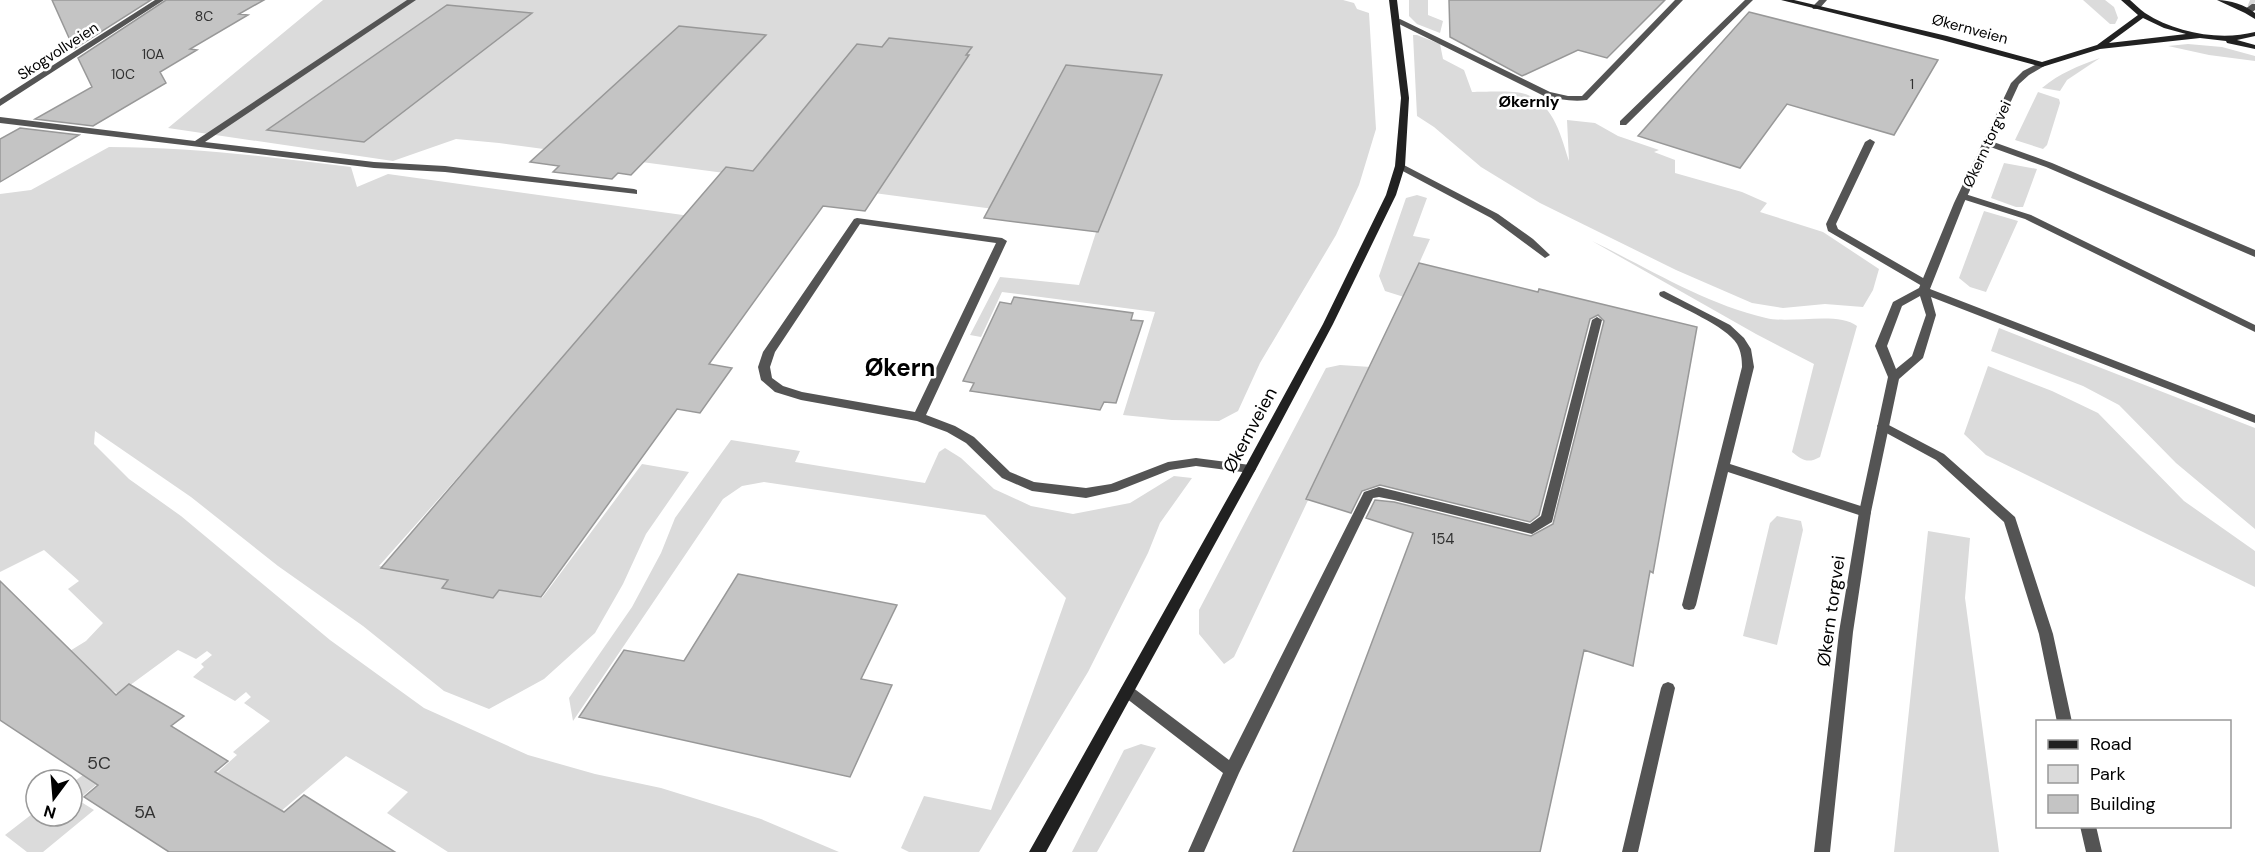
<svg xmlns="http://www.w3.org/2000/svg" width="2255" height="852" font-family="'DM Sans',sans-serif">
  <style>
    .green { fill: #dbdbdb }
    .building { fill: #c4c4c4; stroke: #989898; stroke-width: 1.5 }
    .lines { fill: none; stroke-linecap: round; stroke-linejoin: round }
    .highway-tunnel { stroke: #d9d9d9; stroke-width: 13; stroke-dasharray: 13 7; stroke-linecap: butt }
    .lane { fill: #545454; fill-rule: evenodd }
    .street { fill: #545454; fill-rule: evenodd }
    .secondary { fill: #212121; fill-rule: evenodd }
    .labels { text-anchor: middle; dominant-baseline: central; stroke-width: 5; stroke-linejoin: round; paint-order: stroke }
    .far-number-label { font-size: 14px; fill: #313131 }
    .far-street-label { font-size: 15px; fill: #000; stroke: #fff }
    .number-label { font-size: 15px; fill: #313131 }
    .far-neighbourhood-label { font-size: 16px; font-weight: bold; fill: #000; stroke: #fff }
    .street-label { font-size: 18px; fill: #000; stroke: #fff }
    .near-number-label { font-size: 18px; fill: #313131 }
    .district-label { font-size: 24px; font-weight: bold; fill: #000; stroke: #fff }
  </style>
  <rect width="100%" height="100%" fill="#fff"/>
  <path class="green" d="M 323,0 L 1343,0 L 1354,3 L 1357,9 L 1369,13 L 1376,129 L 1359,185 L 1336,235 L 1260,363 L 1238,411 L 1219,421 L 1172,420 L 1123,415 L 1155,312 L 1002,292 L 981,337 L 970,335 L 1000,277 L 1079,285 L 1099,223 L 499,143 L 456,139 L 393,161 L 168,128 Z
    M 1409,0 L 1428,0 L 1428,15 L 1443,21 L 1440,33 L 1417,24 L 1409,16 Z
    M 2083,0 L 2105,0 L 2114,7 L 2118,18 L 2115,24 L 2110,24 Z
    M 1413,35 L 1417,35 L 1440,44 L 1443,59 L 1464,70 L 1472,92 C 1486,92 1517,90 1528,95 C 1555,107 1561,137 1569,161 L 1567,120 L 1595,123 L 1618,136 L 1659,150 L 1654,152 L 1675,160 L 1675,173 L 1742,192 L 1767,203 L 1760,212 L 1823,232 L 1879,269 L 1873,290 L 1863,307 L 1825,304 L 1783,308 L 1752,303 L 1676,270 L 1540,203 L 1481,167 L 1434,127 L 1417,116 Z
    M 2188,44 L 2222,47 L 2255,56 L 2255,61 L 2209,55 L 2168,46 Z
    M 2100,58 L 2067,80 L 2060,91 L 2042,88 C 2060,73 2078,66 2100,58 Z
    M 2038,92 L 2059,99 L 2060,103 L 2047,145 L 2043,149 L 2015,140 Z
    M 109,147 C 191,147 270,157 351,167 L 357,187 L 388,174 L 690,216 L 379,566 L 542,598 L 642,464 L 689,472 L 646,534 L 623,584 L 595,633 L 544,679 L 489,709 L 444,691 L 363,626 L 278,566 L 191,497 L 95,431 L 94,444 L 129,479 L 181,516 L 330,640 L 424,708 L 528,755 L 595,774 L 661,788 L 761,819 L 839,852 L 448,852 L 387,813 L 408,792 L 346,756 L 267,823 L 260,800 L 217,773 L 237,755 L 233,752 L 270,721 L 244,703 L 251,697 L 246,692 L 235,701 L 193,677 L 204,667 L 201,664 L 212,655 L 207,651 L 196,659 L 178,650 L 118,694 L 78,668 L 0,694 L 86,641 L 103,623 L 68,589 L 79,581 L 44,550 L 0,572 L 0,194 L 31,190 Z
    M 2004,163 L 2037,169 L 2023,207 L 2016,207 L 1991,198 Z
    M 1417,195 L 1427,198 L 1413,236 L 1430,239 L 1404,297 L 1385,291 L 1379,276 L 1406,198 Z
    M 1984,211 L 2018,221 L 1986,292 L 1970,287 L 1959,278 Z
    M 1592,241 C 1648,268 1705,304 1766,318 C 1791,324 1838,311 1857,326 L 1820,457 C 1808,464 1802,460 1792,452 L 1814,364 L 1756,334 Z
    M 1999,328 L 2255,428 L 2255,529 L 2176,463 L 2119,405 L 2083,386 L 1991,351 Z
    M 1340,365 L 1371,367 L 1234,657 L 1224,664 L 1199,634 L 1199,610 L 1326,368 Z
    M 1988,366 L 2052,391 L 2098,413 L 2184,501 L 2255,551 L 2255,587 L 1986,455 L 1964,434 Z
    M 731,440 L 800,451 L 795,462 L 925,483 L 939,452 L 945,448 L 961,458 L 994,489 L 1031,506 L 1073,514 L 1130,503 L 1174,476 L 1192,478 L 1160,523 L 1148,553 L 1088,672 L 979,852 L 909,852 L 901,848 L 924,796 L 991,810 L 1066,598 L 985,515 L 764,482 L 742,486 L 723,499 L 573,721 L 569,698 L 632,607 L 661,553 L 675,518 Z
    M 1777,516 L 1801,521 L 1803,530 L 1777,645 L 1743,636 L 1770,523 Z
    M 1928,531 L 1970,538 L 1965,598 L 1999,852 L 1894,852 Z
    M 1141,744 L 1156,748 L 1097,852 L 1072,852 L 1124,750 Z
    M 83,775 L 97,784 L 78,800 L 94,810 L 43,852 L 27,852 L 5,835 L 36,811 L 36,816 L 72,816 L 72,783 Z"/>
  <path class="building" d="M 52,0 L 151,0 L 74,49 Z
    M 166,0 L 264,0 L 239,14 L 248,15 L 190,49 L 197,50 L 160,72 L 166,83 L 93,126 L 35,119 L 92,87 L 78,58 Z
    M 1449,0 L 1665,0 L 1607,58 L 1578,50 L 1522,76 L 1450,37 Z
    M 447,5 L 532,13 L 364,142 L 267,130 Z
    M 1749,12 L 1938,60 L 1894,135 L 1787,104 L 1740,168 L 1638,136 Z
    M 679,26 L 766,35 L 631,175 L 618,173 L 612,179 L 553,172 L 559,166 L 530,162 Z
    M 889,38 L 972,47 L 966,55 L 969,55 L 865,211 L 823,206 L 709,364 L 732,368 L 700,413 L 677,409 L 541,597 L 499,590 L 493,598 L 442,588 L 448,580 L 381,568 L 726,167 L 753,171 L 857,44 L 882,47 Z
    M 1066,65 L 1162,75 L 1098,232 L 984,218 Z
    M 20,128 L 79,135 L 0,182 L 0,139 Z
    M 1419,263 L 1538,292 L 1539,289 L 1697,327 L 1653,573 L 1650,571 L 1633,666 L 1584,650 L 1540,852 L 1293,852 L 1413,533 L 1366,518 L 1375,500 L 1394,502 L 1531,536 L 1553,524 L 1604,321 L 1598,315 L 1590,319 L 1539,515 L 1530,522 L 1380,485 L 1362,491 L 1351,513 L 1306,499 Z
    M 1014,297 L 1133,313 L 1131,320 L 1143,321 L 1116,403 L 1104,402 L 1100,410 L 970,391 L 974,383 L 963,381 L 1000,302 L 1011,304 Z
    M 738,574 L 897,605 L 861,679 L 892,685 L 850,777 L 579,717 L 624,650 L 684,661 Z
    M 0,581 L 116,695 L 129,684 L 184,716 L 171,726 L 228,761 L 215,772 L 284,812 L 304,795 L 395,852 L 169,852 L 84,797 L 98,785 L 0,720 Z"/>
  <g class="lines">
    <path class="highway-tunnel" d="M 2250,0 L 2255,2"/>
    <path class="lane" d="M 407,0 L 416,0 L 205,142 L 374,162 L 445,166 L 634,189 L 637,190 L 637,194 L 445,172 L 374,168 L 0,123 L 0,117 L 195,141 Z
      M 1675,0 L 1683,0 L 1587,100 C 1572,102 1559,99 1544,96 L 1393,21 L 1400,19 L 1550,92 L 1568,96 L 1582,96 Z
      M 1745,0 L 1753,0 L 1626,125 L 1620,125 L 1620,121 Z
      M 1819,0 L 1827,0 L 1819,9 L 1813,9 L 1812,7 Z
      M 2252,4 L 2255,4 L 2255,10 L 2251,13 L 2245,13 L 2245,9 Z
      M 1870,139 L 1875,142 L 1836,224 L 1838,229 L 1930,282 L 1931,284 L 1930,286 L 1922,286 L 1828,231 L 1826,224 L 1865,142 Z
      M 1988,140 L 2052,163 L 2255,250 L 2255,257 L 2046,167 L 1985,145 L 1983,143 Z
      M 1400,163 L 1498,214 L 1533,239 L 1550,255 L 1545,258 L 1491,218 L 1397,168 L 1397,164 Z
      M 1962,193 L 2031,215 L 2255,325 L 2255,332 L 2025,219 L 1959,198 L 1959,194 Z
      M 857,218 L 1002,238 L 1007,241 L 926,415 L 955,426 L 974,437 L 1010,472 L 1034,482 L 1086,488 L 1111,484 L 1168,462 L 1196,458 L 1250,465 L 1256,469 L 1254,472 L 1250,473 L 1196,466 L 1170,470 L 1117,491 L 1086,498 L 1032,491 L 1002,478 L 966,443 L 947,432 L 917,421 L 801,400 L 775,392 L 761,380 L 758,367 L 763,352 L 854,219 ZM 860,224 L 996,243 L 915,412 L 802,392 L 783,386 L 772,378 L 770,367 L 775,352 Z
      M 1664,291 L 1730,325 L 1744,338 L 1751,349 L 1754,367 L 1730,464 L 1870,509 L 1871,512 L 1870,515 L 1865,517 L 1728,472 L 1696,605 L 1694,609 L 1689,610 L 1684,609 L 1682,605 L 1742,367 C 1742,359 1741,351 1737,344 C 1726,326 1680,307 1660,296 L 1659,294 L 1660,292 Z
      M 1597,317 L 1602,320 L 1552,522 L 1532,534 L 1394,500 L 1379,497 L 1373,498 L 1239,773 L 1204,852 L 1188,852 L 1223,773 L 1122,695 L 1120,691 L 1122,687 L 1127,685 L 1132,687 L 1229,760 L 1364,492 L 1379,487 L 1530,524 L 1541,516 L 1592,320 Z
      M 1883,422 L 1944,454 L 2015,517 L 2053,634 L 2072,722 L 2057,722 L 2039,634 L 2004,522 L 1936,460 L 1879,429 L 1877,426 L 1879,423 Z
      M 1668,682 L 1673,684 L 1675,688 L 1638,852 L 1622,852 L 1661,688 L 1663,684 Z
      M 2080,826 L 2096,826 L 2102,852 L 2086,852 Z"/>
    <path class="street" d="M 155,0 L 164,0 L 0,106 L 0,99 Z
      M 2039,63 L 2046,65 L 2029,75 L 2019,84 L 1964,203 L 1930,289 L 2255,415 L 2255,423 L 1931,297 L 1936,315 L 1923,358 L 1899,379 L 1871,512 L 1853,632 L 1830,852 L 1814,852 L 1839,632 L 1859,512 L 1888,377 L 1875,346 L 1893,302 L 1919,288 L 1954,203 L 2011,83 L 2023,71 ZM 1920,296 L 1926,315 L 1912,356 L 1896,369 L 1887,346 L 1902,306 Z"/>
    <path class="secondary" d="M 1389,0 L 1397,0 L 1409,98 L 1405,166 L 1396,195 L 1333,324 L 1256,469 L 1046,852 L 1029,852 L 1244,469 L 1323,324 L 1386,195 L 1395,166 L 1401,98 Z
      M 1781,0 L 1794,0 L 1947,36 L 2042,62 L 2097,45 L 2138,15 L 2121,0 L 2130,0 C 2135,4 2139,9 2145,13 C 2176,33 2220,41 2255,32 L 2255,36 L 2237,40 L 2255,45 L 2255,49 L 2227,43 L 2226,41 L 2200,38 L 2100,49 L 2042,67 L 1942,40 ZM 2143,18 L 2164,28 L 2186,34 L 2109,43 Z
      M 2217,0 C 2230,0 2245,5 2255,13 L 2255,19 L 2245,13 Z"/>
  </g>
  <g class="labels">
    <g class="far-number-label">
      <text x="204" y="16">8C</text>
      <text x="153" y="54">10A</text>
      <text x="123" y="74">10C</text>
      <text x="1912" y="84">1</text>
    </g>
    <g class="far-street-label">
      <text transform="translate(1970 29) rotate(15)">Økernveien</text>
      <text transform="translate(58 51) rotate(-33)">Skogvollveien</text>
      <text transform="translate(1987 144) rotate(-65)">Økern torgvei</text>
    </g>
    <g class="number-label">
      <text x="1443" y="539">154</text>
    </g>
    <g class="far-neighbourhood-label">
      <text x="1529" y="101">Økernly</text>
    </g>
    <g class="street-label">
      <text transform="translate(1250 430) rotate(-62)">Økernveien</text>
      <text transform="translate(1831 611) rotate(-82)">Økern torgvei</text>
    </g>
    <g class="near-number-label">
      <text x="99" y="763">5C</text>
      <text x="145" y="812">5A</text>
    </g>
    <g class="district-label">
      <text x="900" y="367">Økern</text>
    </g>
  </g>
  <rect x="2036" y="720" width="195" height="108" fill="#ffffff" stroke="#999999" stroke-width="1.5"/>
  <rect x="2048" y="740" width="30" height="9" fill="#212121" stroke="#999999" stroke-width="1.5"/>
  <text x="2090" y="750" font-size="18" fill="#000000">Road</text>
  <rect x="2048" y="765" width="30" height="18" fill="#dbdbdb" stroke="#999999" stroke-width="1.5"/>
  <text x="2090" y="780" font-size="18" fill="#000000">Park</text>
  <rect x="2048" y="795" width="30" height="18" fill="#c4c4c4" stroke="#999999" stroke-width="1.5"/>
  <text x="2090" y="810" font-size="18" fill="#000000">Building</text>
  <g transform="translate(54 798) rotate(196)"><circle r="28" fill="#ffffff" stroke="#999999" stroke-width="1.5"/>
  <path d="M0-4.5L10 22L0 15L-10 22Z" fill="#000000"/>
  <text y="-9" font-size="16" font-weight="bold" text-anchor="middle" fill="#000000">N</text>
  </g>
</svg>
